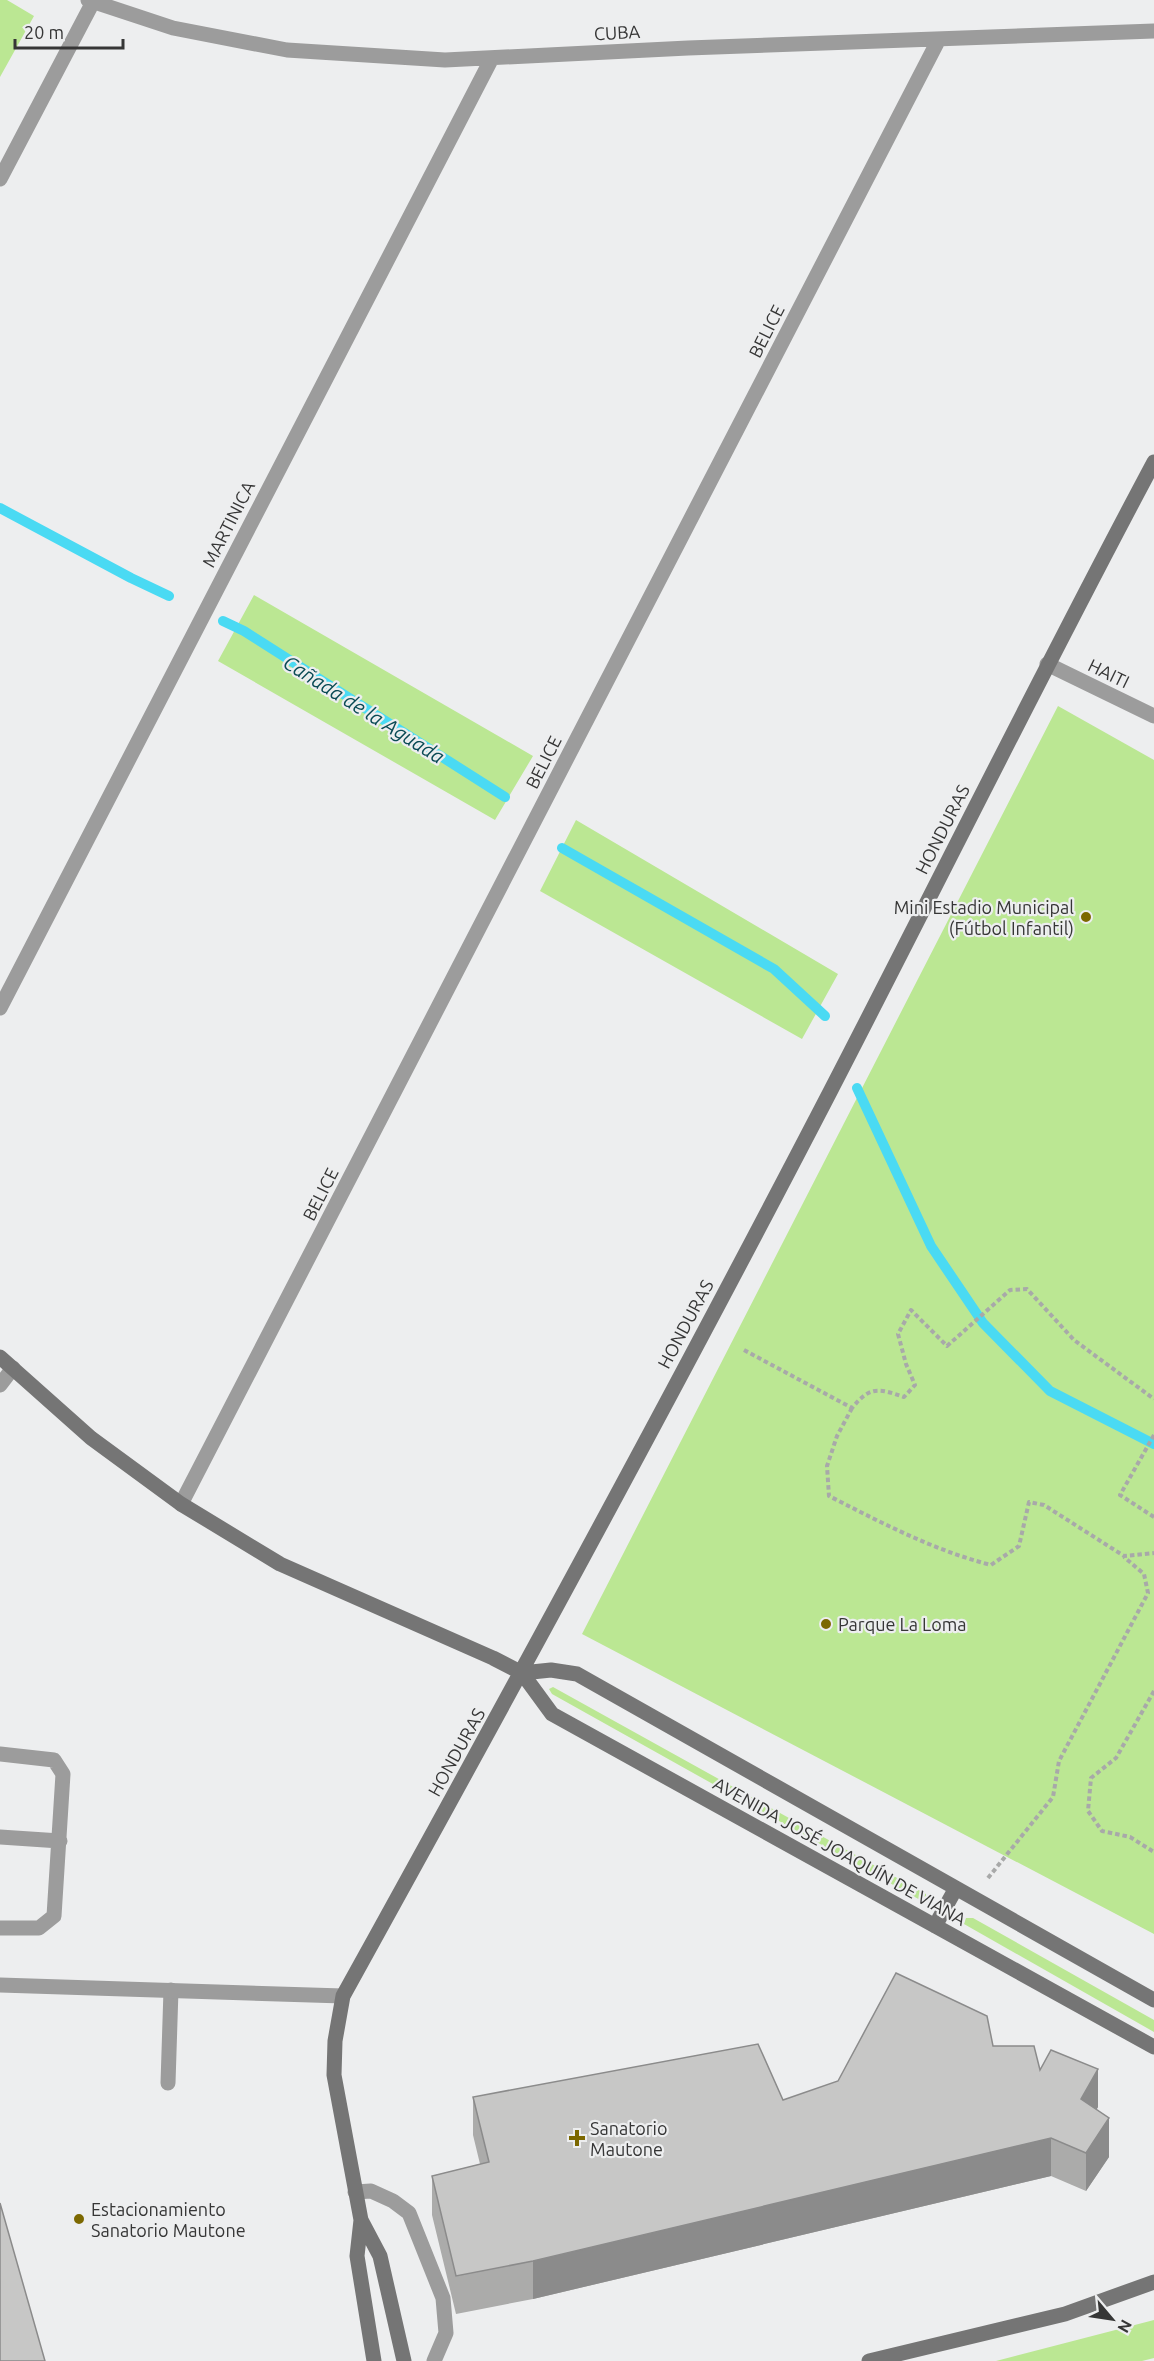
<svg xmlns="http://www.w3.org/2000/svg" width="1154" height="2361" font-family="Ubuntu,sans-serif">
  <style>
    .green { fill: #bbe793 }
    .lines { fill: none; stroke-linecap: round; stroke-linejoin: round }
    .stream { stroke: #4adaf3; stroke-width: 10 }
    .path { stroke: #a8a9a9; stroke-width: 4; stroke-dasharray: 4.5 3; stroke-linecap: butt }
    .lane { stroke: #9c9c9c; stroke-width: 15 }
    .street { stroke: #9c9c9c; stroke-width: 15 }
    .secondary { stroke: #757575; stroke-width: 15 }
    .wall { fill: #ababaa }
    .shaded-wall { fill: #8b8b8b }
    .building { fill: #c7c7c6; stroke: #8b8b8b; stroke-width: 1.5 }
    .poi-dot { fill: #7c6800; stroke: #edeeef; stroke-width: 2 }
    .labels { text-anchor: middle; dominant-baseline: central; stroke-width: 4.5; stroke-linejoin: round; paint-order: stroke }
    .street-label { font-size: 18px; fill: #363636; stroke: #edeeef }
    .poi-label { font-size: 18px; fill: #363636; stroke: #edeeef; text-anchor: start }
    .water-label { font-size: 20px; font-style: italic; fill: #0b4b55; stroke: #edeeef }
  </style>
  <rect width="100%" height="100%" fill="#edeeef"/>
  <path class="green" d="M 0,0 L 7,0 L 34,16 L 0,77 Z
    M 254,595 L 533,756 L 495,820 L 218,661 Z
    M 1058,706 L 1154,760 L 1154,1934 L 582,1634 Z
    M 576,820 L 838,974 L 802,1039 L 540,891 Z
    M 553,1687 L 926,1894 L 926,1898 L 922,1901 L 552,1694 L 549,1689 Z
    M 966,1918 L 973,1918 L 1154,2020 L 1154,2032 L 964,1924 Z
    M 1154,2320 L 1154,2358 L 1142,2361 L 996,2361 Z"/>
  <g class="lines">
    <path class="stream" d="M 0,508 L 131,578 L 169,596
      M 223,621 L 244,631 L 505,797
      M 562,848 L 774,969 L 825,1016
      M 857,1088 L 931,1246 L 983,1323 L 1050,1391 L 1154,1444"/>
    <path class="path" d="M 744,1350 L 852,1408 C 870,1386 878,1388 904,1397 L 915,1385 L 906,1364 L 898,1334 L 911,1310 L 947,1346 L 1010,1290 L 1027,1289 L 1074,1340 L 1154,1399
      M 852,1408 L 837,1436 L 827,1466 L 829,1496 C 882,1523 933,1550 991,1565 L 1019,1546 L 1029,1502 L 1044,1505 L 1124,1556 L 1154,1553
      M 1154,1435 L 1120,1495 L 1154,1517
      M 1154,1691 L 1116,1758 L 1091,1778 L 1088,1811 L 1102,1831 L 1130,1837 L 1154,1852
      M 988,1878 L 1053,1797 L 1059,1761 L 1148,1593 L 1144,1574 L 1124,1557"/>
    <path class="lane" d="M 0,1754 L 54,1760 L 63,1774 L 54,1916 L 39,1928 L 0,1928
      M 0,1837 L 60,1841
      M 168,2083 L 171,1990
      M 355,2192 L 371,2191 L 393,2201 L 409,2213 L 443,2298 L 446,2333 L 434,2361"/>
    <path class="street" d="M 88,0 L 173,28 L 287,50 L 445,60 L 688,48 L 1154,31
      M 0,179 L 93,2
      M 1047,664 L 1154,716
      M 0,1008 L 492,58
      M 0,1385 L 13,1368
      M 181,1504 L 939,39
      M 0,1985 L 343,1996"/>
    <path class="secondary" d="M 0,1357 L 91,1438 L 181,1504 L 280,1564 L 493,1658 L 522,1673 L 552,1714 L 1154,2047
      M 522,1673 L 551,1670 L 577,1674 L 1154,2000
      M 935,1926 L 956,1888
      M 361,2220 L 357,2256 L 374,2361
      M 404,2361 L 380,2256 L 361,2220 L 334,2075 L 335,2041 L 343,1996 C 509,1696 673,1395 831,1090 C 939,881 1043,670 1154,462
      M 869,2361 L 1065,2314 L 1154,2282"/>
  </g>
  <path class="wall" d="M 993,2046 L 1040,2070 L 1098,2107 L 1096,2110 L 1109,2157 L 1086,2191 L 1051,2176 L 533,2299 L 456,2314 L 432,2215 L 432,2176 L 480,2164 L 473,2135 L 473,2097 L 783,2100 Z"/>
  <path class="shaded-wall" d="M 1098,2069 L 1098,2107 L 1081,2138 L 1081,2099 Z
    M 1109,2118 L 1109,2157 L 1086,2191 L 1086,2153 Z
    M 1051,2138 L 1051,2176 L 533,2299 L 533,2261 Z"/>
  <path class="building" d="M 896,1973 L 987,2016 L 993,2046 L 1034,2046 L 1040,2070 L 1051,2050 L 1098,2069 L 1081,2099 L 1109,2118 L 1086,2153 L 1051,2138 L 533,2261 L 456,2276 L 432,2176 L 489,2162 L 473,2097 L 758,2044 L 783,2100 L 838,2081 Z
    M 0,2203 L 45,2361 L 0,2361 Z"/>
  <g class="poi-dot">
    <circle cx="1086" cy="917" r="6"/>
    <circle cx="826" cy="1624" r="6"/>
    <path d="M574 2129h6v6h6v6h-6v6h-6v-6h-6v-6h6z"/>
    <circle cx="79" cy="2219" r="6"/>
  </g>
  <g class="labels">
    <g class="street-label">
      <text transform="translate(617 32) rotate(-3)">CUBA</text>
      <text transform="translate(766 331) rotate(-63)">BELICE</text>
      <text transform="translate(228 524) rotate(-63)">MARTINICA</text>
      <text transform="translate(1109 673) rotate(26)">HAITI</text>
      <text transform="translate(543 762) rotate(-63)">BELICE</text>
      <text transform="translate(942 829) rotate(-63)">HONDURAS</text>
      <text transform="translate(320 1194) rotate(-63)">BELICE</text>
      <text transform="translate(685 1324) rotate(-62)">HONDURAS</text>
      <text transform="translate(456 1752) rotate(-61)">HONDURAS</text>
      <text transform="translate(840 1851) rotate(29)">AVENIDA JOSÉ JOAQUÍN DE VIANA</text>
    </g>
    <g class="poi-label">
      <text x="1074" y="907" text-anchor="end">Mini Estadio Municipal<tspan x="1074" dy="21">(Fútbol Infantil)</tspan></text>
      <text x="838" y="1624">Parque La Loma</text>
      <text x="590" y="2128">Sanatorio<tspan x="590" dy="21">Mautone</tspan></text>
      <text x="91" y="2209">Estacionamiento<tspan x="91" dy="21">Sanatorio Mautone</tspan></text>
    </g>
    <g class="water-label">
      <text transform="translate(364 709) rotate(32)">Cañada de la Aguada</text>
    </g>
  </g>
  <g transform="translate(1112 2319) rotate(119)" stroke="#edeeef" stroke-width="4.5" paint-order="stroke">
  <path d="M0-4.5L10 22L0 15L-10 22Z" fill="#363636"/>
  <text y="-9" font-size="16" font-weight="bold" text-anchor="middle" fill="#363636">N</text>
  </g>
  <path d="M15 39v9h108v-9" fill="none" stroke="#363636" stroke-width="3"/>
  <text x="24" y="39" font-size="18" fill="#363636" stroke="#edeeef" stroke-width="4.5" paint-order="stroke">20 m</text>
</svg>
